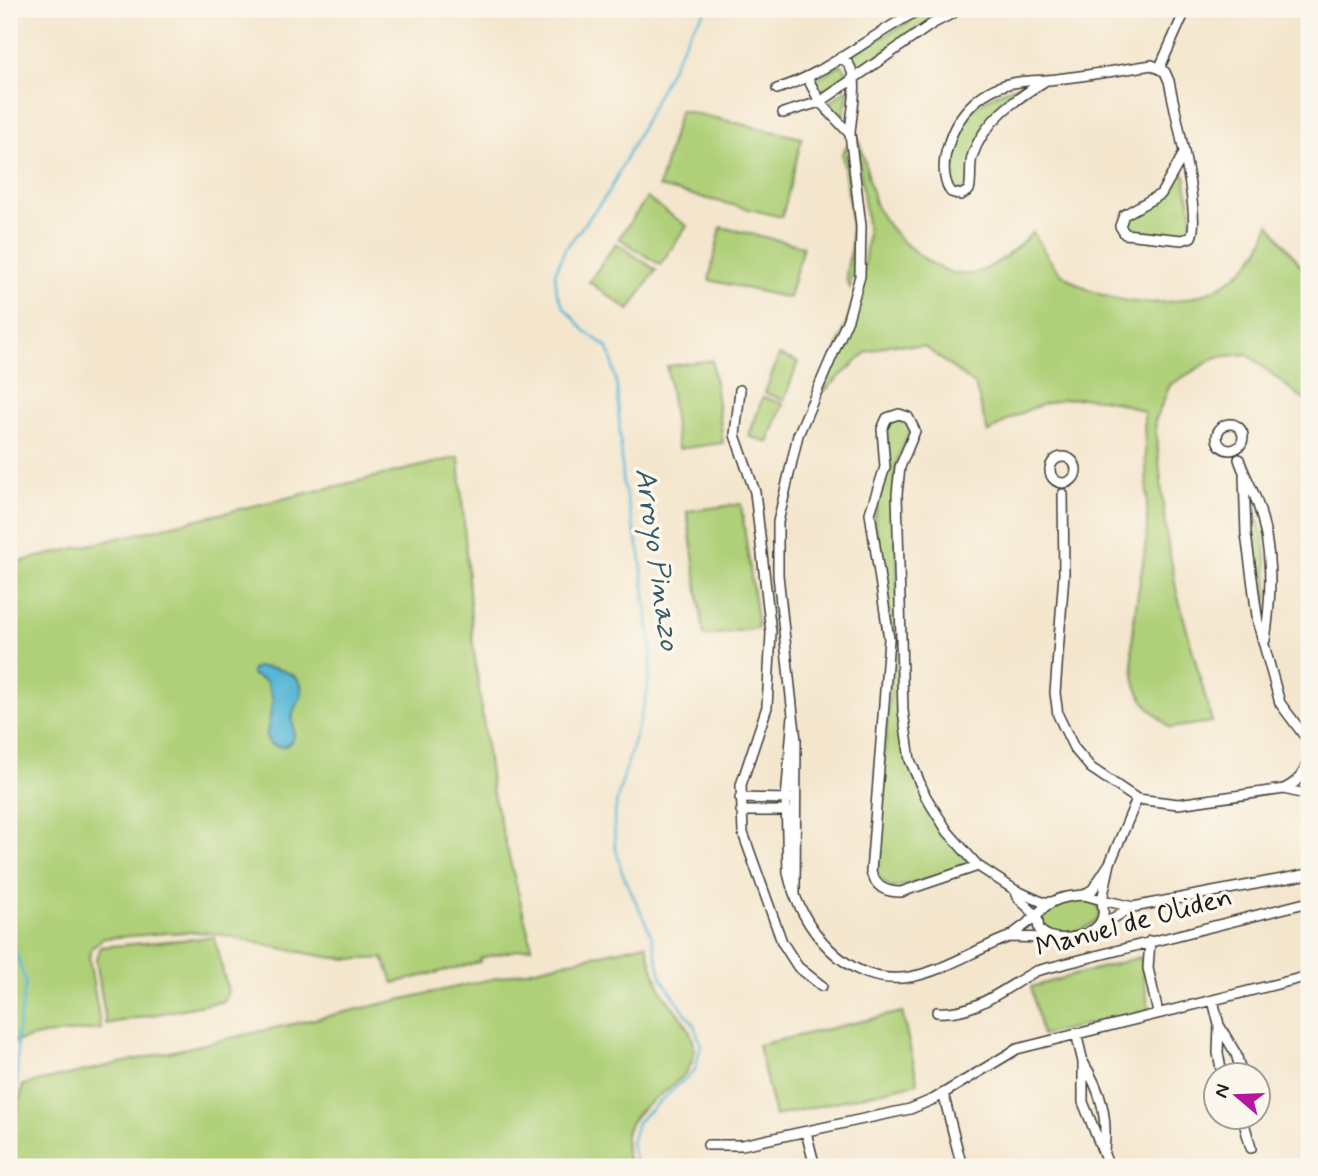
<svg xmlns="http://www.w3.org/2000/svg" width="1318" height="1176" font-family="Mynerve,sans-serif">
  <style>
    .green { fill: #afd078; stroke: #66764a; stroke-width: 2 }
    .water { fill: #57b7d6; stroke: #3a6a79; stroke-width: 2 }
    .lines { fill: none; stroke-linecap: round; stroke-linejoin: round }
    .stream { stroke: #57b7d6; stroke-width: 2.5 }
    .minor-casing { stroke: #3c3a37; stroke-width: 12 }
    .minor { stroke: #fff; stroke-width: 9 }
    .labels { text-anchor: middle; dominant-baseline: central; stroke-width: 7; stroke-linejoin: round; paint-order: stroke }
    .street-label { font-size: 28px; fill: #1c1c1c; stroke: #fbf7ec }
    .water-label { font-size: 30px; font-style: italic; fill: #345a66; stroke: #fbf7ec }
  </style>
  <rect width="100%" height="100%" fill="#fbf7ec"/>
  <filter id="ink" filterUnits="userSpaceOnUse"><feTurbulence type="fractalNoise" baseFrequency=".0143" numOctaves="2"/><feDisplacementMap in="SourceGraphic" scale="14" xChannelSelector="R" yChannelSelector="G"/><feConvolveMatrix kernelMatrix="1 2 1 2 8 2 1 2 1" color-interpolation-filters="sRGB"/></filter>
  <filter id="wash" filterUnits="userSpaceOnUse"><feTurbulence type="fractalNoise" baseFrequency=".00686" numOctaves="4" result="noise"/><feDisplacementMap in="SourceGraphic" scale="28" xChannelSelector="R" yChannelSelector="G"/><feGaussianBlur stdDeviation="1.57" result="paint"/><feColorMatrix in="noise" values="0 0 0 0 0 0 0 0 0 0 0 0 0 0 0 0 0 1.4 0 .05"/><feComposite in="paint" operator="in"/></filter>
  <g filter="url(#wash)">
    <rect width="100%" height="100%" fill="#f4e6cd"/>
    <path class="green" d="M 932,9 L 946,9 L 858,69 L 851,55 Z
      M 841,64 L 848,73 L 838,83 L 819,91 L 815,81 Z
      M 1022,84 L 983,130 L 968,186 L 963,191 L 956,190 C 948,180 950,171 951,158 C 954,116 985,95 1022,84 Z
      M 846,89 L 849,90 L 843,118 L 829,103 Z
      M 680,110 L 802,138 L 782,217 L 659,187 Z
      M 856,134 C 866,157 868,180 875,203 C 885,232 938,279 970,274 C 992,271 1018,247 1033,232 C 1041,245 1049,263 1060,272 C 1122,324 1248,311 1269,224 C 1284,241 1293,259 1309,275 L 1309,404 L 1247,354 L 1217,357 L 1170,385 L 1155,421 L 1166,533 L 1177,593 L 1212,722 L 1170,728 C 1156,715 1139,700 1135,681 C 1126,636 1141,586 1146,541 C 1150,500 1144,454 1144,412 C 1088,386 1036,398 988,433 L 975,385 L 925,347 L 892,344 L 867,352 L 821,394 L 863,275 L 868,232 Z
      M 846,147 C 855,194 860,241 850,288 C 841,275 851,260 851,246 C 853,215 846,184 842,153 Z
      M 1180,172 L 1185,175 L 1192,217 L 1189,233 L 1182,236 L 1128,231 L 1126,221 L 1163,198 Z
      M 647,198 L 687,226 L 660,265 L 619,238 Z
      M 721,227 L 803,246 L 789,298 L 709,280 Z
      M 616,243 L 656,270 L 629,310 L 589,282 Z
      M 779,355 L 798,362 L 784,400 L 765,393 Z
      M 712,360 L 723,443 L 678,449 L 667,366 Z
      M 763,397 L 783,404 L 768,443 L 749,436 Z
      M 897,418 L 911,427 L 895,467 L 898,618 L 895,633 L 891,631 L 887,585 L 874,518 L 888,467 L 886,431 L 890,420 Z
      M 459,457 L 473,644 L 492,790 L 532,947 L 480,958 L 480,962 L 394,983 L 383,958 C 327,964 271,944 217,934 C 191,928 132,937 103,938 L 91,949 L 89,959 L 101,1029 L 44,1035 L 9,1043 L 9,564 Z
      M 1247,489 C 1264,528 1275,580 1262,621 L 1254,576 Z
      M 741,504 L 758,628 L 704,636 L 687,511 Z
      M 894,642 L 897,643 C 897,713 898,754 934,816 C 943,832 964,846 969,863 L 919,882 L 892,888 L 877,877 L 875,863 Z
      M 1085,897 L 1098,903 L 1100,916 C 1087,933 1062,937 1043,928 L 1040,920 L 1044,910 L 1059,902 Z
      M 214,937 L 228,991 L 224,1001 L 106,1024 L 96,959 L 100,947 Z
      M 646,944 C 651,959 654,975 661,990 C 672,1010 694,1025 694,1050 C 693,1098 602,1100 631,1167 L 9,1167 L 9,1141 L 23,1085 Z
      M 1140,957 L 1149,1010 L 1042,1035 L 1031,987 Z
      M 902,1012 L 918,1083 L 775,1116 L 758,1045 Z"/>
    <path class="water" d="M 258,667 C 275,667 310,673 300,699 C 298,704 294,708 293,714 C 290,728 302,739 283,747 L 271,745 L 266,737 L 273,700 L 266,681 L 252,675 L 252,669 Z"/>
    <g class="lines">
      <path class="stream" d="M 9,933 L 26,983 L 17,1035 L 17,1086 L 9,1121
        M 637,1167 L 631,1143 L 637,1122 L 695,1070 L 701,1044 L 694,1025 L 662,979 L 651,934 L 622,872 L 615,846 L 614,821 L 617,800 L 647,694 L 652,654 L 640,554 L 623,484 L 617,387 L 611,356 L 607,347 L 585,331 L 564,307 L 557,293 L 555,273 L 565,249 L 609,192 L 690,31 L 707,9"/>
    </g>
  </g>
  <g filter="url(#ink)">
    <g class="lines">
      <g class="minor-casing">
        <path id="minor" d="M 1309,10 L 1306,10 L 1309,24
          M 1160,67 L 1186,9
          M 808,79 L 820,102 L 850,134 C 851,109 864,72 841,57
          M 1045,81 C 1015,99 983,122 972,157 C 969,168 972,179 969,190 L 961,195 L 951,192 C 942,180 943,160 948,146 C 957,112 984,86 1019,82 C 1032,80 1044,81 1057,79 C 1089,75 1121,70 1152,65 L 1165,72 L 1169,81 C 1174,108 1202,218 1191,237 L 1182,240 L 1125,234 L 1120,226 L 1124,215 L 1161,194 L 1183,155
          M 777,89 C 830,72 872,34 921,9
          M 783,113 L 820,102 L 932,24 L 961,9
          M 740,390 L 735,435 L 755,492 L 771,633 L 767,707 L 741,785 L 743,833 L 782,942 L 798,967 L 822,986
          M1217 437a13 13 0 1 1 26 0a13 13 0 1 1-26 0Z
          M1050 470a13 13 0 1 1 26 0a13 13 0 1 1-26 0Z
          M 1239,459 C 1244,475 1253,489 1258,505 C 1273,549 1272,594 1265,640
          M 1244,475 L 1246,534 L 1258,623 L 1280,703 L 1309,742
          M 1063,494 L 1064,574 L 1055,693 L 1058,715 L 1074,748 L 1091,768 L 1137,799 L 1178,804 L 1284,789 C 1305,779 1311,763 1307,741
          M 793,715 L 778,575 L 778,522 L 798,435 L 848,319 L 860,276 L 861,226 L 850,134
          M 1284,789 L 1309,795
          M 740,798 L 789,799
          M 741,811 L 788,811
          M 1110,863 L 1137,799
          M 978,866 L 901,892 C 885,892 876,887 871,872 L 889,639 L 870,513 L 885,467 L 882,429 L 887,418 L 899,414 L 908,417 L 915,431 L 900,467 L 897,494 L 903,711 L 910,760 L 926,797 L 948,832 L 978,866 L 1015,890
          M 795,895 L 796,740 L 793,715 L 786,799 L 788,873 C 800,927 847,988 910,977 C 944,971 976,949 1009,937
          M 1084,895 L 1102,900 C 1103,908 1105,916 1100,923 C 1089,939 1052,945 1039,929 L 1037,916 C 1047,899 1067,896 1084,895 Z
          M 1084,895 L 1093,889 L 1110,863 L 1102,900 L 1133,907 L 1099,926
          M 1133,907 L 1309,874
          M 1048,938 L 1009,937 L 1037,916 L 1019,899 L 1015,890 L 1042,902 L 1050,902
          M 1150,941 L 1148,968 L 1158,1013
          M 1213,1000 L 1219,1025
          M 937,1012 C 976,1015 1004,988 1036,971 L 1309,902
          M 1076,1033 L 1083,1062
          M 1222,1074 L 1218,1053 L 1219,1025 L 1236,1054 L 1242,1074
          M 943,1093 L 962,1167
          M 1242,1116 L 1251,1148
          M 806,1132 L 815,1167
          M 708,1145 L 742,1145 L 910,1109 L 934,1099 L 1017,1049 L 1309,976
          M 1104,1151 C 1108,1116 1101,1091 1083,1062 L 1083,1102 L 1109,1167"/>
      </g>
      <use href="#minor" class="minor"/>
    </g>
  </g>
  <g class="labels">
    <g class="street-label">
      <text transform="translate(1134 923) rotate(-15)">Manuel de Oliden</text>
    </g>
    <g class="water-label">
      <text transform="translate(657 559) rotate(82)">Arroyo Pinazo</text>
    </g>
  </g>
  <rect width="1318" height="1176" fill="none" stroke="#fbf7ec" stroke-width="35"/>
  <g transform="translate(1237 1096) rotate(289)"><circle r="33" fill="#fbf7ec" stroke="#a29f99" stroke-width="2"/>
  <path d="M0-5L12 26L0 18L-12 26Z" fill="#b5179e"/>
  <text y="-10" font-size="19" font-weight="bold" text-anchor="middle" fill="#1c1c1c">N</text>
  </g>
</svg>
